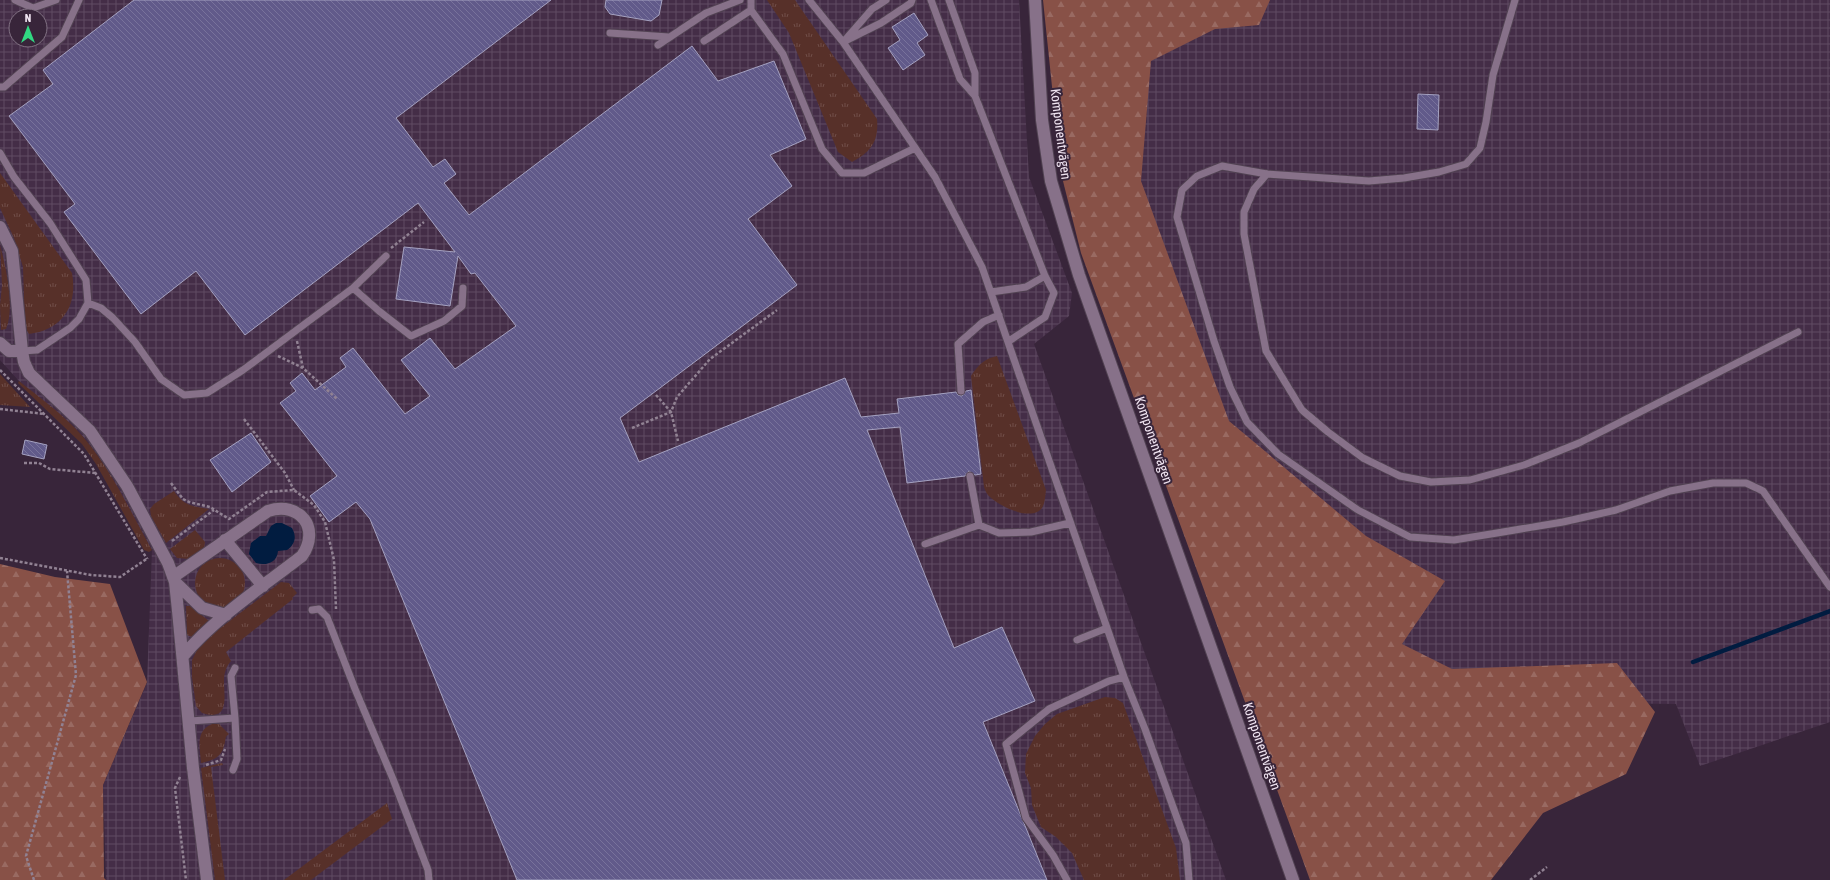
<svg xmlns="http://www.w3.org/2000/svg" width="1830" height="880" font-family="'Asap Condensed',sans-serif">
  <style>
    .industrial { fill: url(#industrial-grid); fill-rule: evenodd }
    .grass { fill: url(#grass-tufts) }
    .forest { fill: url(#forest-firs) }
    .water { fill: #011c40 }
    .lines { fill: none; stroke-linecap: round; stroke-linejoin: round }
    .stream { stroke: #011c40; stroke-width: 4.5 }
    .building { fill: url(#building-back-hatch); stroke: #a5a2c1 }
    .lane-casing { stroke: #514252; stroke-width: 9 }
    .street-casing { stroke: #514252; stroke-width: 14 }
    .path { stroke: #918293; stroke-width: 2.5; stroke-dasharray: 3 2; stroke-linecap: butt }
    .lane { stroke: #877189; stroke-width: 7 }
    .street { stroke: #877189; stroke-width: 12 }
    .labels { text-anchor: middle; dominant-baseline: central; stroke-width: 4; stroke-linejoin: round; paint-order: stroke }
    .street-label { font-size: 14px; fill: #f1e5f2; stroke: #38253a }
  </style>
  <defs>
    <pattern id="industrial-grid" width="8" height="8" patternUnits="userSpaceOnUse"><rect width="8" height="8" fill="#442d47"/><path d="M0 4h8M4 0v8" fill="none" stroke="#5f4b62"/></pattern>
    <pattern id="grass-tufts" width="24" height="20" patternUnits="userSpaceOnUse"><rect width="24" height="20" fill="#573029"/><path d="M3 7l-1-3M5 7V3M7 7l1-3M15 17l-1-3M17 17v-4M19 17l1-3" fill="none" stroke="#704e48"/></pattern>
    <pattern id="forest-firs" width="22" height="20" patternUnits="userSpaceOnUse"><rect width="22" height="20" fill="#885147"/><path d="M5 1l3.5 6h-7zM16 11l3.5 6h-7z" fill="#996a62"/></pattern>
    <pattern id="building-back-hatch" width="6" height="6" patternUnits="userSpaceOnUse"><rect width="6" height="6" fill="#615a8a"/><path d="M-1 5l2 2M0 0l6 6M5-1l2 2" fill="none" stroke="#78729b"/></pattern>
  </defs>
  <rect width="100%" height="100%" fill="#38253a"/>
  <path class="industrial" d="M 0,0 L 1019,0 L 1029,177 L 1072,293 L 1069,316 L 1034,344 L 1226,880 L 106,880 L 103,785 L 147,683 L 152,550 L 102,462 L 86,440 L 75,428 L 19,381 L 0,360 ZM 16,16 L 40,16 L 40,40 L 16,40 Z
    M 1053,0 L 1830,0 L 1830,722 L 1700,766 L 1676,704 L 1509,702 L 1400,661 L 1279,567 Z"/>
  <path class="grass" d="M 767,0 L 795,0 L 877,119 C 879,141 871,152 852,162 L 838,152 L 789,33 Z
    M 0,173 L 72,273 C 78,305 63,330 29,334 L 25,327 L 23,267 L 14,238 L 0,208 Z
    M 0,245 C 6,267 15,308 6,329 L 1,330 L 0,305 L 2,285 Z
    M 997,356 L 1046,490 C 1045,498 1045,509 1037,512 C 1024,518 1000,506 990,497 C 987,495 985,490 984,487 L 971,376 C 978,365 984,359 997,356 Z
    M 0,374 L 30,407 L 0,405 Z
    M 19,381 C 38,396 58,411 75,428 C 108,462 129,509 152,550 L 149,552 L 144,550 L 96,464 L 82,444 L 18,383 Z
    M 174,491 C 184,506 192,506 209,509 L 166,543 L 151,516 L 150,509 L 154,504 Z
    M 195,530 L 205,542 L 204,549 L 189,559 L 177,558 L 170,549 Z
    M195 583a25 25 0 1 1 50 0a25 25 0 1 1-50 0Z
    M 281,582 L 289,583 L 297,593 L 292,598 L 293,599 L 226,652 L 231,661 C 226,667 224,673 224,681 C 224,697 230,722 202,713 L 196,706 L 192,677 L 192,660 L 198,648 L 215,632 Z
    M 186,606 L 190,606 L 209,621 L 192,637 L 187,635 Z
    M 1105,697 L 1115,698 L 1123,703 L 1176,848 L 1180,880 L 1084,880 L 1072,853 L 1056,837 L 1041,827 L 1032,805 L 1031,788 L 1025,773 L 1026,754 L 1035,736 L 1045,724 L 1057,714 Z
    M 212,724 L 219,724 L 229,734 C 225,737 226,737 225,742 C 222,757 215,760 201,763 C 200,747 195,731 212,724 Z
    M 222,763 L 223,765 L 211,767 L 225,880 L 215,880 L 201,768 Z
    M 387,803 L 392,819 L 311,880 L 284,880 Z"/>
  <path class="forest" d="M 1043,0 L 1270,0 L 1259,25 L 1215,29 L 1151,61 L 1141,181 L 1229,421 L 1366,536 L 1445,581 L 1402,644 L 1452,669 L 1617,663 L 1655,712 L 1626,774 L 1543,813 L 1491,880 L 1310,880 L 1081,253 L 1061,173 Z
    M 0,564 L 55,577 L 110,584 L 147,682 L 103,785 L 104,878 L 106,880 L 0,880 Z"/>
  <path class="water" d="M 276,523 L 282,523 L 292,528 C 297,537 295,544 287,550 L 278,551 C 277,563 266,566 256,563 L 249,554 L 251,543 L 260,536 L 266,536 L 271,526 Z"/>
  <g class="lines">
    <path class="stream" d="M 1693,662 L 1830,611"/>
  </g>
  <path class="building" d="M 134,0 L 551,0 L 396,118 L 433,167 L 445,159 L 456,174 L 444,183 L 469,215 L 692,46 L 718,81 L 774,61 L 806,139 L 770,155 L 792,186 L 748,219 L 797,285 L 620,418 L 639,462 L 845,378 L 861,417 L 899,413 L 897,399 L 956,392 L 958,395 L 962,396 L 966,391 L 971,390 L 981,474 L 975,475 L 969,471 L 965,476 L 907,483 L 900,427 L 867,430 L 954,648 L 1002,627 L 1035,701 L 983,722 L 1047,880 L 517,880 L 370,519 L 356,502 L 329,522 L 310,496 L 337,476 L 280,403 L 296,391 L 290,383 L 302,373 L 315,390 L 346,367 L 340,358 L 353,348 L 405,414 L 430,396 L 401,360 L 430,338 L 455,369 L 516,326 L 475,273 L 471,274 L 458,256 L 450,306 L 396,299 L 404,247 L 455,252 L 418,203 L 245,335 L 196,271 L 141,314 L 64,212 L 75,204 L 9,116 L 53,84 L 43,70 Z
    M 606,0 L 662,0 L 659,15 L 651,21 L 610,14 L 605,7 Z
    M 914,13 L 928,35 L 917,43 L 925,55 L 903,70 L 888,48 L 900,40 L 892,27 Z
    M 1418,94 L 1439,95 L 1438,130 L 1417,129 Z
    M 251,433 L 271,462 L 232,492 L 210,460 Z
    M 25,440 L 47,445 L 44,459 L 22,454 Z"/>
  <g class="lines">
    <g class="lane-casing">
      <path id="lane" d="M 15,0 L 33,8 L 56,0
        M 751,0 L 751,10 L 783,54 L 822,149 L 842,173 L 864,173 L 915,148
        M 809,0 L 843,42 L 935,177 L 982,267 L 1124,677 L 1145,729 L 1186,843 L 1189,880
        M 931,0 L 960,79 L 975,96
        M 949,0 L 975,73 L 975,96 L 1045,276 L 1054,293 L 1045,317 L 1009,341
        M 1515,0 L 1493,75 L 1486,122 L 1480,148 L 1466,164 L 1439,172 L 1404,178 L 1369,181 L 1267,174 L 1222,166 L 1197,176 L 1182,190 L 1177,217 L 1214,341 L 1230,387 L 1247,422 L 1278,454 L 1358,510 L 1410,537 L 1454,540 L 1497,533 L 1563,522 L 1616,510 L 1670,491 L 1713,483 L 1746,483 L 1763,491 L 1830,587
        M 610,33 L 669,37
        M 845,40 L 872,9 L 886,0
        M 704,41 L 751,10
        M 843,42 L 881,23 L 911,3 L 912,0
        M 658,45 L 706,13 L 740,0
        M 0,87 L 4,87 L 62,37 L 79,0
        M 0,153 L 14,177 L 50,223 L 86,280 L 88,303 L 79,319 L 70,328 L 37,350 L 22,351
        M 1267,174 L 1254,189 L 1244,212 L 1244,234 L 1266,351 L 1302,410 L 1328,432 L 1363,458 L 1400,476 L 1431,482 L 1470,480 L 1524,465 L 1579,443 L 1798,332
        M 353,288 L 379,311 L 411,336 L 444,321 L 462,306 L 463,288
        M 991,292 L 1026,287 L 1045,276
        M 88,303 L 101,308 L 113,318 L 135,342 L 161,379 L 184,395 L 207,393 L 243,370 L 353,288 L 386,256
        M 961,391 L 958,344 L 983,322 L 999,315
        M 970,476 L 979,525 L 999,533 L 1031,532 L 1070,523
        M 925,544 L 979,525
        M 312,610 L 319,609 L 327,617 L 355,689 L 393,779 L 428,870 L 429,880
        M 1077,640 L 1107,628
        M 190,721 L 235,718 L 231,676 L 235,668
        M 233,770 L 237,759 L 235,718
        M 1067,880 L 1053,855 L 1026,818 L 1006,744 L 1049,709 L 1109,681 L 1124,677"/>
    </g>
    <g class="street-casing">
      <path id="street" d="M 1035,0 L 1042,120 L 1051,181 L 1079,275 L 1293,880
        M 0,227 L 12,251 L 22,351
        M 0,343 L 9,351 L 22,351 L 24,362 L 29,373 L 90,431 L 127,486 L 168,563 L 175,582 L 178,611 L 193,768 L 207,880
        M 225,540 L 263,586
        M 173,577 L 268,511 C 300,501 321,528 302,556 C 262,587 216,617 183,656
        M 175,582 L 202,608 L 226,615"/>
    </g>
    <path class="path" d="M 391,248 L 424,222
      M 297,341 L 303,368
      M 278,356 L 303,368 L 337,399
      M 0,370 L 84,454 L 147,559
      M 656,395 L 671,412 L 678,441
      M 0,409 L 45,414
      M 244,419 L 285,473 L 294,490
      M 632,428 L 671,412 L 677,397 L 710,359 L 777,310
      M 24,463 L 39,463 L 50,469 L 96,473
      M 171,483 L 183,499 L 189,502 L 210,507 L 229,519 L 267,492 L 294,490 L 314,505 L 325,522 L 334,560 L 336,609
      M 172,541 L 214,510
      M 0,558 L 91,575 L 120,577 L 148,558
      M 206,765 L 221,760 L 225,749
      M 180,777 L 175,788 L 186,880
      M 34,880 L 26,856 L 76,675 L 67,571
      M 1530,880 L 1547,867"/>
    <use href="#lane" class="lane"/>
    <use href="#street" class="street"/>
  </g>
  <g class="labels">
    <g class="street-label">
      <text transform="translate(1061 134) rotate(83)">Komponentvägen</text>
      <text transform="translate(1154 440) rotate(71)">Komponentvägen</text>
      <text transform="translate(1262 746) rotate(71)">Komponentvägen</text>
    </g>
  </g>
  <g transform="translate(28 28)"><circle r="19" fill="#38253a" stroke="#827284"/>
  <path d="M0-3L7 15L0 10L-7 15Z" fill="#31d882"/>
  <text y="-6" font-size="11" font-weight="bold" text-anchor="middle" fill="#f1e5f2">N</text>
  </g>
</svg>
